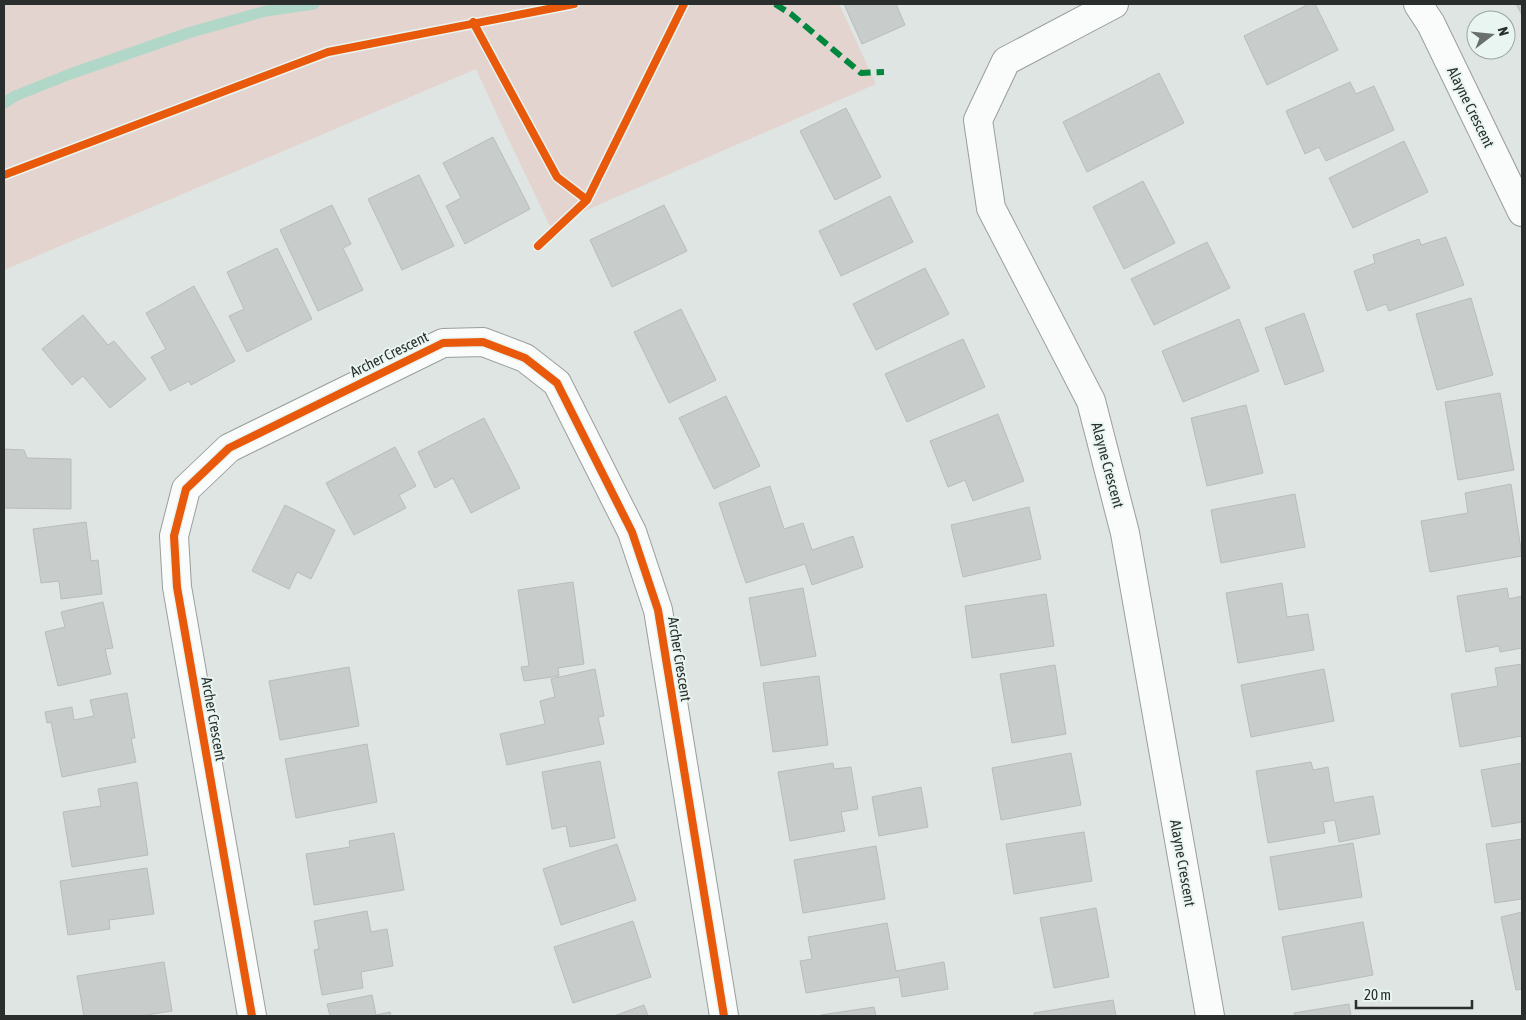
<svg xmlns="http://www.w3.org/2000/svg" width="1526" height="1020" font-family="'Asap Condensed',sans-serif">
  <style>
    .green { fill: #e4d4d0 }
    .lines { fill: none; stroke-linecap: round; stroke-linejoin: round }
    .stream { stroke: #b0d7c7; stroke-width: 11 }
    .building { fill: #c8cdcb; stroke: #b8bdbb }
    .minor-casing { stroke: #9a9f9d; stroke-width: 30 }
    .path { stroke: #c0c3c2; stroke-width: 3; stroke-dasharray: 2.5 4; stroke-linecap: butt }
    .minor { stroke: #fafbfb; stroke-width: 28 }
    .quiet { stroke: #00873e; stroke-width: 6; stroke-dasharray: 12 6; stroke-linecap: butt }
    .cycleway-casing { stroke: #e9f5f0; stroke-width: 11 }
    .cycleway { stroke: #e8590c; stroke-width: 8 }
    .labels { text-anchor: middle; dominant-baseline: central; stroke-width: 4; stroke-linejoin: round; paint-order: stroke }
    .street-label { font-size: 15px; fill: #2a2f2d; stroke: #e9f5f0 }
  </style>
  <rect width="100%" height="100%" fill="#dee5e2"/>
  <path class="green" d="M 4,4 L 839,4 L 876,84 L 550,226 L 504,130 L 476,69 L 4,270 Z"/>
  <g class="lines">
    <path class="stream" d="M 4,103 L 15,96 L 70,74 L 188,33 L 266,11 L 314,4"/>
  </g>
  <path class="building" d="M 844,4 L 896,4 L 905,25 L 862,44 Z
    M 1309,4 L 1315,4 L 1338,50 L 1267,85 L 1244,36 Z
    M 1516,4 L 1522,4 L 1522,15 Z
    M 1159,73 L 1184,123 L 1087,172 L 1063,122 Z
    M 1350,82 L 1356,94 L 1374,86 L 1394,130 L 1326,161 L 1319,147 L 1305,154 L 1286,111 Z
    M 846,108 L 881,177 L 835,200 L 800,131 Z
    M 493,137 L 530,209 L 465,244 L 446,206 L 461,198 L 443,163 Z
    M 1404,141 L 1428,192 L 1353,228 L 1329,178 Z
    M 419,175 L 454,246 L 402,270 L 368,199 Z
    M 1143,181 L 1175,243 L 1124,269 L 1093,207 Z
    M 890,196 L 913,242 L 841,276 L 819,231 Z
    M 332,205 L 351,244 L 343,248 L 363,290 L 318,311 L 280,230 Z
    M 664,205 L 687,251 L 612,287 L 590,240 Z
    M 1446,237 L 1464,285 L 1389,311 L 1386,304 L 1367,311 L 1354,271 L 1375,263 L 1373,255 L 1419,239 L 1421,245 Z
    M 1207,242 L 1230,288 L 1154,325 L 1131,279 Z
    M 277,248 L 312,319 L 247,352 L 229,316 L 244,309 L 227,272 Z
    M 925,268 L 949,314 L 876,350 L 853,304 Z
    M 194,286 L 235,361 L 191,385 L 189,381 L 170,391 L 151,357 L 166,349 L 146,313 Z
    M 1471,298 L 1493,375 L 1437,390 L 1416,314 Z
    M 681,309 L 716,380 L 669,403 L 634,332 Z
    M 1304,313 L 1324,371 L 1285,385 L 1265,328 Z
    M 83,315 L 108,345 L 114,341 L 146,379 L 110,408 L 83,376 L 72,385 L 42,349 Z
    M 1239,319 L 1259,371 L 1183,402 L 1162,351 Z
    M 963,339 L 985,387 L 907,422 L 885,374 Z
    M 1500,393 L 1514,470 L 1458,480 L 1445,402 Z
    M 726,396 L 760,466 L 714,489 L 679,418 Z
    M 1246,405 L 1263,473 L 1207,486 L 1191,418 Z
    M 998,414 L 1024,481 L 973,501 L 965,480 L 948,487 L 930,441 Z
    M 484,418 L 520,488 L 471,513 L 453,478 L 435,488 L 418,452 Z
    M 395,447 L 416,486 L 399,495 L 406,508 L 354,535 L 326,483 Z
    M 4,449 L 24,450 L 27,458 L 71,459 L 71,509 L 4,508 Z
    M 1511,484 L 1522,556 L 1430,572 L 1421,521 L 1468,513 L 1465,493 Z
    M 770,486 L 784,529 L 803,523 L 812,550 L 853,536 L 863,567 L 812,585 L 805,564 L 746,583 L 719,503 Z
    M 1295,494 L 1305,547 L 1221,563 L 1211,510 Z
    M 285,505 L 335,530 L 311,579 L 297,572 L 289,589 L 252,571 Z
    M 1029,507 L 1041,559 L 963,577 L 951,525 Z
    M 86,522 L 91,561 L 98,560 L 102,594 L 61,599 L 59,581 L 41,583 L 33,529 Z
    M 573,582 L 584,664 L 558,668 L 559,676 L 524,681 L 521,667 L 529,666 L 518,590 Z
    M 1282,583 L 1287,617 L 1308,614 L 1314,650 L 1238,663 L 1226,593 Z
    M 803,588 L 816,656 L 761,666 L 749,598 Z
    M 1507,588 L 1509,599 L 1522,596 L 1522,648 L 1500,652 L 1499,646 L 1466,652 L 1457,596 Z
    M 1046,594 L 1054,646 L 972,658 L 965,606 Z
    M 103,602 L 113,648 L 105,649 L 111,674 L 58,686 L 45,632 L 65,627 L 61,612 Z
    M 1522,664 L 1522,736 L 1460,747 L 1451,694 L 1498,686 L 1495,668 Z
    M 1055,665 L 1066,734 L 1012,743 L 1000,674 Z
    M 349,667 L 359,726 L 280,740 L 269,681 Z
    M 595,669 L 604,716 L 598,717 L 604,744 L 507,765 L 500,734 L 545,724 L 540,701 L 555,697 L 551,679 Z
    M 1324,669 L 1334,721 L 1251,737 L 1241,685 Z
    M 819,676 L 828,745 L 773,752 L 763,683 Z
    M 127,693 L 135,738 L 131,738 L 136,762 L 62,777 L 51,722 L 47,723 L 45,712 L 72,707 L 74,720 L 94,716 L 90,700 Z
    M 367,744 L 377,802 L 296,818 L 285,759 Z
    M 1071,753 L 1081,805 L 1001,820 L 992,768 Z
    M 600,761 L 615,838 L 570,847 L 566,826 L 552,829 L 542,772 Z
    M 1311,762 L 1313,770 L 1328,767 L 1334,803 L 1373,796 L 1380,834 L 1339,842 L 1335,820 L 1323,822 L 1325,833 L 1268,843 L 1256,771 Z
    M 833,763 L 834,769 L 851,767 L 858,809 L 841,812 L 845,831 L 790,841 L 778,772 Z
    M 1522,763 L 1522,822 L 1492,827 L 1481,770 Z
    M 137,782 L 148,855 L 72,867 L 63,812 L 101,806 L 98,789 Z
    M 921,787 L 928,827 L 879,836 L 872,797 Z
    M 1084,832 L 1092,881 L 1014,894 L 1006,844 Z
    M 394,833 L 404,890 L 314,905 L 306,854 L 350,847 L 349,841 Z
    M 1522,839 L 1522,899 L 1495,903 L 1486,844 Z
    M 1353,843 L 1362,897 L 1279,910 L 1270,857 Z
    M 617,844 L 636,900 L 561,925 L 543,869 Z
    M 876,846 L 885,899 L 803,913 L 794,860 Z
    M 147,868 L 154,914 L 109,920 L 110,929 L 68,935 L 60,881 Z
    M 1096,908 L 1109,977 L 1054,988 L 1040,918 Z
    M 367,911 L 371,932 L 387,929 L 393,966 L 361,972 L 363,988 L 322,995 L 314,950 L 319,949 L 314,921 Z
    M 1522,912 L 1522,989 L 1516,990 L 1501,917 Z
    M 633,921 L 651,977 L 573,1003 L 554,947 Z
    M 1363,922 L 1373,975 L 1292,990 L 1282,937 Z
    M 887,923 L 896,971 L 944,962 L 948,989 L 902,997 L 899,977 L 806,993 L 800,961 L 812,959 L 808,937 Z
    M 164,962 L 172,1011 L 140,1016 L 84,1016 L 77,976 Z
    M 372,995 L 376,1015 L 390,1012 L 391,1016 L 330,1016 L 327,1004 Z
    M 1113,1000 L 1116,1016 L 1034,1016 L 1034,1013 Z
    M 1349,1004 L 1351,1016 L 1295,1016 L 1294,1013 Z
    M 644,1005 L 648,1016 L 614,1016 Z
    M 874,1007 L 876,1016 L 821,1016 L 821,1015 Z"/>
  <g class="lines">
    <g class="minor-casing">
      <path id="minor" d="M 1114,4 L 1006,61 L 978,120 L 991,208 L 1091,401 L 1125,533 L 1210,1016
        M 1418,4 L 1431,24 L 1522,212
        M 252,1016 L 177,587 L 174,536 L 186,489 L 229,448 L 443,343 L 483,342 L 525,358 L 557,383 L 632,532 L 658,610 L 724,1016"/>
    </g>
    <path class="path" d="M 587,200 L 684,4"/>
    <use href="#minor" class="minor"/>
    <path class="quiet" d="M 775,4 L 791,14 L 861,73 L 884,72"/>
    <g class="cycleway-casing">
      <path id="cycleway" d="M 473,22 L 557,177 L 587,200
        M 4,175 L 328,52 L 574,4
        M 538,246 L 587,200 L 684,4
        M 252,1016 L 177,587 L 174,536 L 186,489 L 229,448 L 443,343 L 483,342 L 525,358 L 557,383 L 632,532 L 658,610 L 724,1016"/>
    </g>
    <use href="#cycleway" class="cycleway"/>
  </g>
  <g class="labels">
    <g class="street-label">
      <text transform="translate(1471 107) rotate(64)">Alayne Crescent</text>
      <text transform="translate(389 354) rotate(-26)">Archer Crescent</text>
      <text transform="translate(1108 465) rotate(75)">Alayne Crescent</text>
      <text transform="translate(680 659) rotate(81)">Archer Crescent</text>
      <text transform="translate(214 719) rotate(80)">Archer Crescent</text>
      <text transform="translate(1183 863) rotate(80)">Alayne Crescent</text>
    </g>
  </g>
  <rect width="1526" height="1020" fill="none" stroke="#2a2f2d" stroke-width="10"/>
  <g transform="translate(1491 35) rotate(74)"><circle r="24" fill="#e9f5f0" stroke="#9da6a2"/>
  <path d="M0-4L9 19L0 12L-9 19Z" fill="#696f6c"/>
  <text y="-8" font-size="14" font-weight="bold" text-anchor="middle" fill="#2a2f2d">N</text>
  </g>
  <path d="M1356 1000v8h116v-8" fill="none" stroke="#2a2f2d" stroke-width="2.5"/>
  <text x="1364" y="1000" font-size="15" fill="#2a2f2d" stroke="#e9f5f0" stroke-width="4" paint-order="stroke">20 m</text>
</svg>
